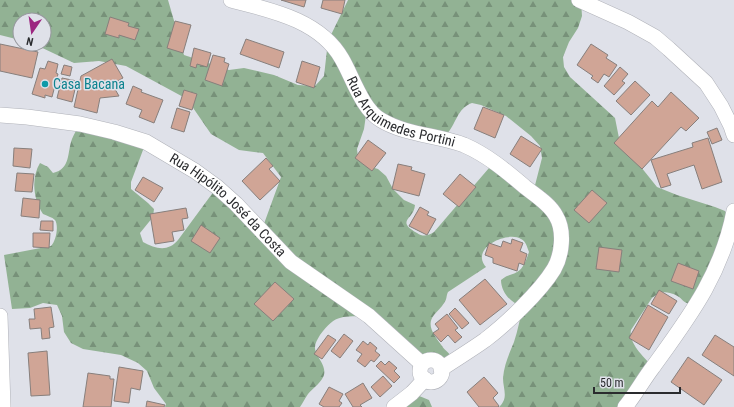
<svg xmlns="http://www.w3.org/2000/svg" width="734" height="407" font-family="'Roboto Condensed',sans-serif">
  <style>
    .forest { fill: url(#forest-firs); fill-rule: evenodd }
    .building { fill: #d0a596; stroke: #877f7c }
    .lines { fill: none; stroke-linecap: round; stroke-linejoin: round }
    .minor-casing { stroke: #b0b2b9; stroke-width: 16 }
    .minor { stroke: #fff; stroke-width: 15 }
    .culture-dot { fill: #0f9aa8; stroke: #dfe1e9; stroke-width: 1.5 }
    .labels { text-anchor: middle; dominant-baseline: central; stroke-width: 3; stroke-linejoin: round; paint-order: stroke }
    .culture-label { font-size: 14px; fill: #0d838f; stroke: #dfe1e9; text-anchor: start }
    .street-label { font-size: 14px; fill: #2a2b2e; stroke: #dfe1e9 }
  </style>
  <defs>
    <pattern id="forest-firs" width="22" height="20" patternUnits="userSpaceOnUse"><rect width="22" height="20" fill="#92b294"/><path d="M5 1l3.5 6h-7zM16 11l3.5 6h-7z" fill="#779179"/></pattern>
  </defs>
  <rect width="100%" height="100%" fill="#dfe1e9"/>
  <path class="forest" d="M 0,0 L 168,0 L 184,55 L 229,70 L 244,68 L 274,75 L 298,85 L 315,86 L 324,76 L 328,41 L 348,0 L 579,0 L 581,1 L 582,16 L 578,28 L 569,42 L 563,57 L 564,67 L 570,77 L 615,118 L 619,138 L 625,147 L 657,187 L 677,195 L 715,207 L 725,211 L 732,223 L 690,304 C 683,302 684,301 679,297 C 674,293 666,292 660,292 L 652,298 L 631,330 C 628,343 645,358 653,367 L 625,407 L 499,407 C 509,398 503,389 503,378 C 504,365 509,354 514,342 C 518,330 520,318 523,306 C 511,304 501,292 501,280 C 508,274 510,276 517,272 C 524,268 526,260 529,252 C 527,247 526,241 521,239 C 510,232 480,243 482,259 C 482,261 484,265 486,267 L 448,292 C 446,296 447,300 444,303 C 441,308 437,311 434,315 C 425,326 436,337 442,346 C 445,351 450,352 451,358 L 440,365 L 433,360 L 425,361 L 369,316 C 343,317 336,313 320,335 C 317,340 313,346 316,352 C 319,360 326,366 324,375 C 322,382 313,388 308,394 C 305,398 303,403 300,407 L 165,407 L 166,404 L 154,388 L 147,371 L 138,363 L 121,355 L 83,349 L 71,343 L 64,332 L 62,316 L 57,305 L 43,303 L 30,308 L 12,309 L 4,255 L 51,246 C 56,241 59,226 55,220 C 52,217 47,216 43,214 C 33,199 31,178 40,163 L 48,167 L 53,173 C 71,169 67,152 72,139 C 74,134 77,129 80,124 L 146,142 L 131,182 L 131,189 L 148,203 L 154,209 L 153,217 L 140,233 L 143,242 C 156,249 168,252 178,240 L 217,187 L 261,232 L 281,177 L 263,153 L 239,150 L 211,134 L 187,99 L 126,66 L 99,61 L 74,63 L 34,44 L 44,44 L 44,20 L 20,20 L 20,40 L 0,35 ZM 472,103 L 481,105 L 506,116 L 531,136 L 540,146 L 542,158 L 533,193 L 495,161 L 434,232 C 428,236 423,237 417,233 C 395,220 414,220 415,205 L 404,200 L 393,189 L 386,176 L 378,169 L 364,165 L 358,158 L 357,149 L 364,129 L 366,115 L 406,130 L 446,135 C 456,125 457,108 472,103 Z
    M 412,393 L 429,400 L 432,407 L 394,407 Z"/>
  <path class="building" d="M 281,0 L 306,0 L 304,7 Z
    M 323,0 L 345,0 L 342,14 L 321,8 Z
    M 110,17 L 129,23 L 128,26 L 139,29 L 135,40 L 119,35 L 119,38 L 105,34 Z
    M 175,21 L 191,25 L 183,53 L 167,48 Z
    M 246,39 L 284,52 L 279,68 L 240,54 Z
    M 0,44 L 38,52 L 32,78 L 0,71 Z
    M 591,44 L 608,55 L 606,58 L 617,65 L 609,77 L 604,74 L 598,83 L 591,78 L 593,76 L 577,65 Z
    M 194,48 L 211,53 L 207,67 L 197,64 L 196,68 L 190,66 Z
    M 213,55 L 225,58 L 224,62 L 229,64 L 222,86 L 205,80 Z
    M 112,59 L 123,78 L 112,84 L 119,96 L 100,98 L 97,113 L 74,107 L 81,76 Z
    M 48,61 L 58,64 L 56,73 L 58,74 L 52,97 L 45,95 L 45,98 L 32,94 L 40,68 L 45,69 Z
    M 302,61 L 320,67 L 314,88 L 296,82 Z
    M 64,65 L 72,67 L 70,76 L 61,74 Z
    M 620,67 L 628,74 L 622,81 L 625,83 L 614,95 L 604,86 Z
    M 62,78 L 77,81 L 72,102 L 57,98 Z
    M 635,81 L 650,95 L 631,115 L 616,101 Z
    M 133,86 L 142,90 L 141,92 L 163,100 L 154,123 L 139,117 L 142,110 L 126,104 Z
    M 184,90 L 197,94 L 192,110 L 179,106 Z
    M 671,92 L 699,118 L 686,131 L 681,127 L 642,169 L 614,143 L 652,101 L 658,107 Z
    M 483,107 L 504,115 L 495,138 L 474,129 Z
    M 177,108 L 190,112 L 184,132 L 171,128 Z
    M 717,128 L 722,140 L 712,144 L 707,132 Z
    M 521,136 L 542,149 L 530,167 L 510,154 Z
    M 708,138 L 722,182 L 702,189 L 694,165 L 667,174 L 671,185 L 661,188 L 651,160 L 693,147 L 692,143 Z
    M 368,140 L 386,153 L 372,171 L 355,158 Z
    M 14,148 L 32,149 L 30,168 L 13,166 Z
    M 266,158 L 273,166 L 269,169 L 280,181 L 260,200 L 242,181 Z
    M 398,164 L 412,167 L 411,170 L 425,174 L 419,196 L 392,189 Z
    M 17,173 L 34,174 L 32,192 L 15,191 Z
    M 460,174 L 476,187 L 459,207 L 443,194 Z
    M 143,177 L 163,188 L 154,202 L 135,190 Z
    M 592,190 L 607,203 L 589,223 L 574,210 Z
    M 23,198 L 40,200 L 39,218 L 21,216 Z
    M 420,207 L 429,212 L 427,215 L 436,219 L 427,235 L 409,226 Z
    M 186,208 L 188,218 L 182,219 L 184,230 L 172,232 L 174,241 L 155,244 L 150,214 Z
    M 41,221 L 53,221 L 53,231 L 40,230 Z
    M 201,225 L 220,238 L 210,253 L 191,241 Z
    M 33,233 L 50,233 L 49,248 L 33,247 Z
    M 512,239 L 523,243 L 520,251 L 527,254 L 524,265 L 519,263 L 517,271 L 493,263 L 493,258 L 485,255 L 489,243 L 501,247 L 503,241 L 511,244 Z
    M 599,247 L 622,250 L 619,272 L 596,269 Z
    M 678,263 L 699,271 L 693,289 L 671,281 Z
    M 485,279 L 507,304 L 480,325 L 459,300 Z
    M 275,282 L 294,299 L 273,321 L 254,304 Z
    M 659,290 L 677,301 L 669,314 L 651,304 Z
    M 648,305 L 668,317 L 649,350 L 629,338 Z
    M 51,307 L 54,327 L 49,328 L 50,338 L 42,339 L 41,328 L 30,329 L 29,319 L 35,319 L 34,309 Z
    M 455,308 L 469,323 L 462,329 L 449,314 Z
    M 447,314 L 458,328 L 455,330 L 462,337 L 455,343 L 448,335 L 441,342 L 433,333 L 439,329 L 435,324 Z
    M 344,334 L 353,341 L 340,358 L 331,351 Z
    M 328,335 L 336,340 L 322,359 L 314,354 Z
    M 715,335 L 734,347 L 734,376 L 702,355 Z
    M 363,341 L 368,345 L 370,342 L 377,348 L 375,351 L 380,355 L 374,362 L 371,360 L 365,367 L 357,361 L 362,354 L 356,350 Z
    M 47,351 L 50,395 L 31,396 L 28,353 Z
    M 688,357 L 722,380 L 704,405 L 671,382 Z
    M 381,361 L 385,365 L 389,361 L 397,368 L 394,371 L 400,377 L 394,383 L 376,366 Z
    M 119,367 L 143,371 L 140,390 L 131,388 L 129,403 L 114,401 Z
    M 88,373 L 110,376 L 110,379 L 114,379 L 111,407 L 83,407 Z
    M 383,376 L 392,386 L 380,397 L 371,387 Z
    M 484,377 L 498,393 L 493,398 L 499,406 L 498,407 L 479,407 L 467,392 Z
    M 363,383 L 372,398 L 360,405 L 362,407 L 353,407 L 345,394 Z
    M 329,387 L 343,394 L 339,401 L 342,403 L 339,407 L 324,407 L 319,404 Z
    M 147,401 L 165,405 L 164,407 L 146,407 Z"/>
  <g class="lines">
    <g class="minor-casing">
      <g id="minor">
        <path id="s1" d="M 231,0 C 270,10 320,20 342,59 C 353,78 362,109 381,120 C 406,135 437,135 464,145 C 487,155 505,170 525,187 C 535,195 550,204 556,216 C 565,231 562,255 554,269 C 540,292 506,324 485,340 C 471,350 456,359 441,369"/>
        <path d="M 579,0 L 628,22 L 655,37 L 669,49 L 706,83 L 721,106 L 731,126 L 734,135"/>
        <path id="s2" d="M 0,115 L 27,117 L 80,124 L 114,132 L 146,142 L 195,171 L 217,187 L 236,204 L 291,262 L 369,316 L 422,364"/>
        <path d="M 0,316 L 3,407"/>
        <circle cx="431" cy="371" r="11"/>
        <path d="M 394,407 L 412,393 L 425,379"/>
        <path d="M 625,407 C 635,395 643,380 653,367 C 689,317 722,274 734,211"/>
      </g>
    </g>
    <use href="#minor" class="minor"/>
  </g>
  <circle class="culture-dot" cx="45" cy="84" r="4"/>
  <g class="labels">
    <g class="culture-label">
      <text x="53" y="84">Casa Bacana</text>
    </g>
    <g class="street-label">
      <text stroke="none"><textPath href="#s1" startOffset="215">Rua Arquimedes Portini</textPath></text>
      <text stroke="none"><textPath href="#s2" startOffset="253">Rua Hipólito José da Costa</textPath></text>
    </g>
  </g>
  <g transform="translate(32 32) rotate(193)"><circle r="19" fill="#dfe1e9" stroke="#97989e"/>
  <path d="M0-3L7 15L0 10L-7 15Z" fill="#9c2680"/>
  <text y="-6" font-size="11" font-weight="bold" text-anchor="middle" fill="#2a2b2e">N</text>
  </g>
  <path d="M594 387v6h86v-6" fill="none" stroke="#2a2b2e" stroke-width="2"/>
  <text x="600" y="387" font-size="12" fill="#2a2b2e" stroke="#dfe1e9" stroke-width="3" paint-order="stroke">50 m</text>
</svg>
